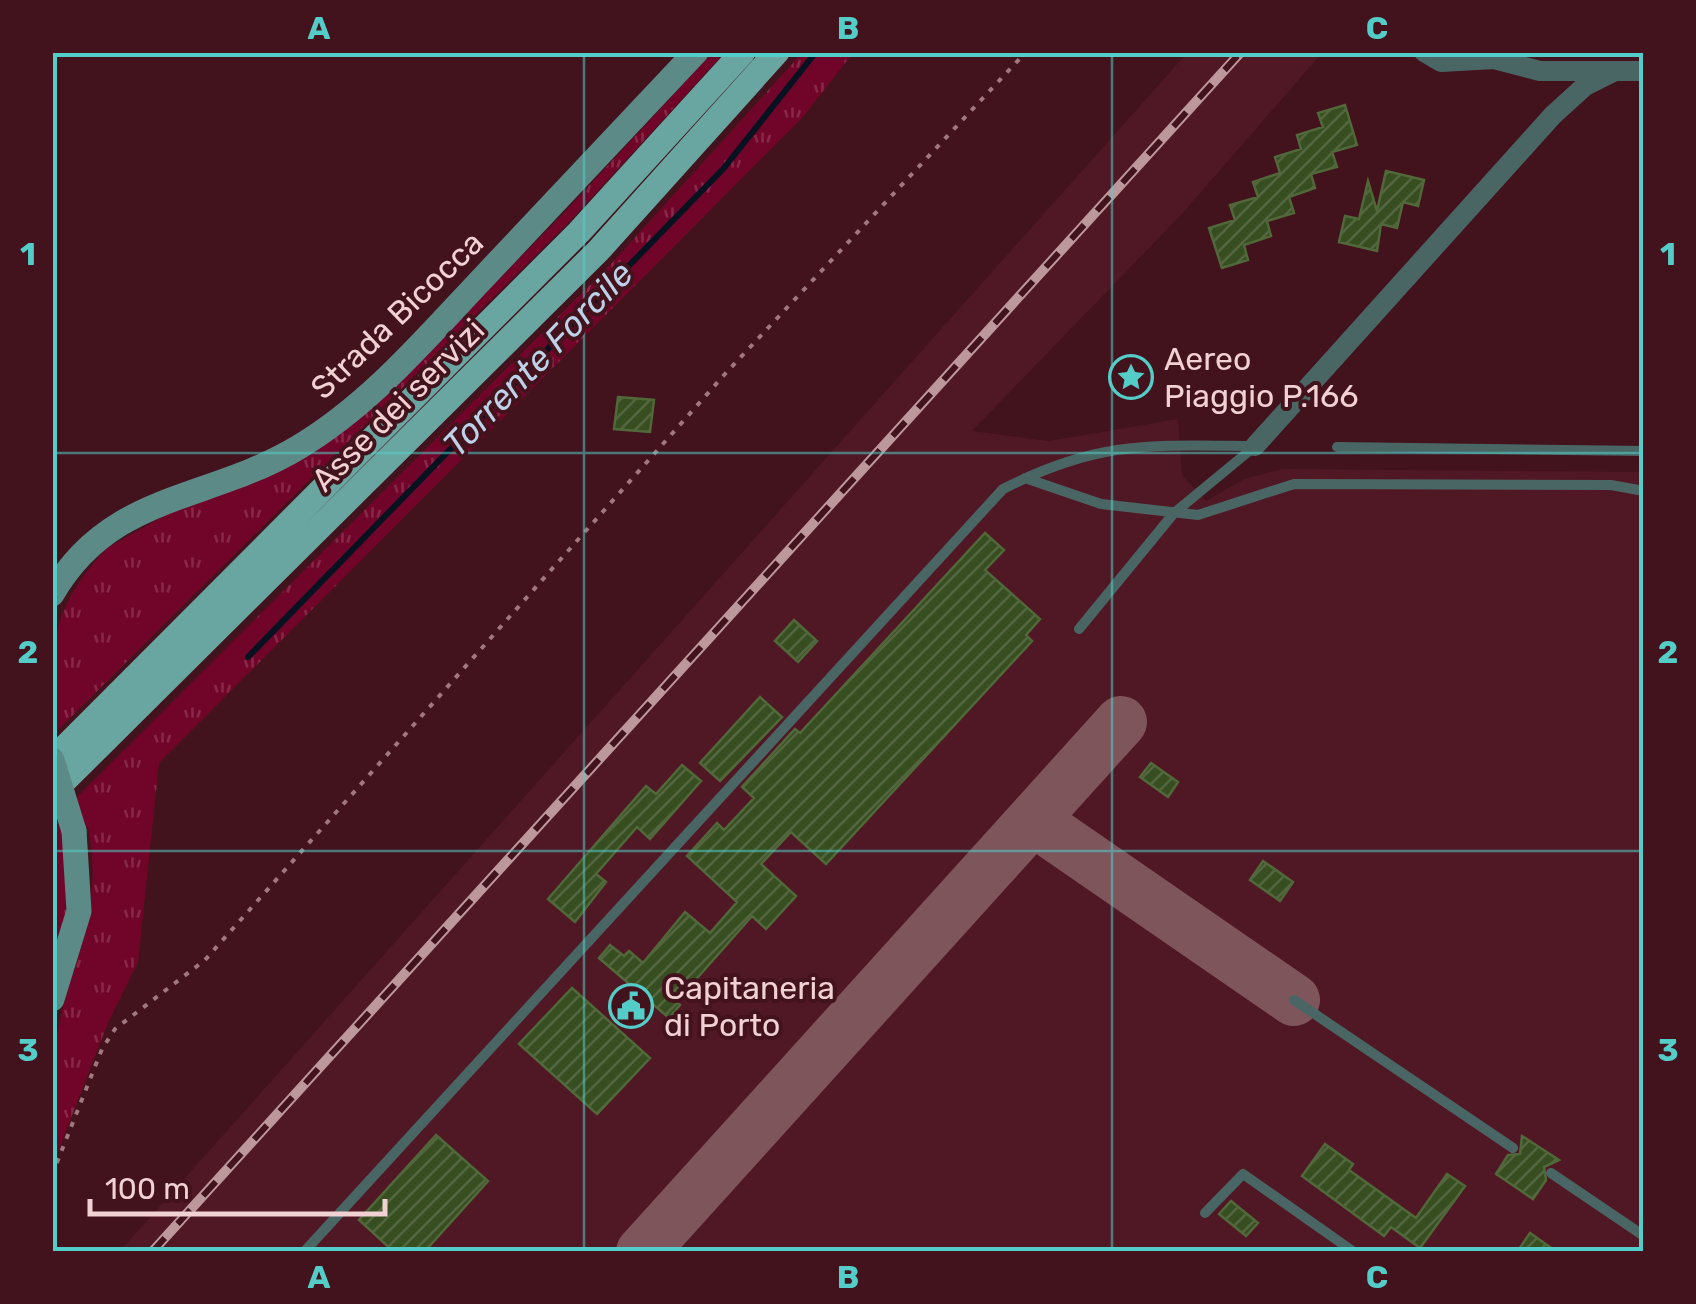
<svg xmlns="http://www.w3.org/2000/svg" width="1696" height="1304" font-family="Rubik,sans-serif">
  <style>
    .built { fill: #501824 }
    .grass { fill: url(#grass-tufts) }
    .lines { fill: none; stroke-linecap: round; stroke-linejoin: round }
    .stream { stroke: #061220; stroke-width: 6 }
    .taxiway { stroke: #7f555c; stroke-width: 52 }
    .building { fill: url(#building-hatch); stroke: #50683a; stroke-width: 2.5 }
    .path { stroke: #a0787e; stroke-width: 4; stroke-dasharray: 5 8; stroke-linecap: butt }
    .lane { stroke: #4a6664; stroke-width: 10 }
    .street { stroke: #4a6664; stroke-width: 20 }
    .secondary { stroke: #5c8a87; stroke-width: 25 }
    .primary { stroke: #69a6a2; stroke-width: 25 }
    .rail-casing { stroke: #bc979c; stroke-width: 10 }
    .rail { stroke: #42131c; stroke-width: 6; stroke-dasharray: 19; stroke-linecap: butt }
    .secondary-bridge { stroke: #5c8a87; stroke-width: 25 }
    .grid { fill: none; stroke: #54cdc8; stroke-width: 2.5; stroke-opacity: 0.55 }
    .labels { text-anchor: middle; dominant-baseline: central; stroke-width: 8; stroke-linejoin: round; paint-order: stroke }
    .street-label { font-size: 32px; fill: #f2d1d4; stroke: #42131c }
    .poi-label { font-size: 32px; fill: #f2d1d4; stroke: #42131c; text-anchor: start }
    .water-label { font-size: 35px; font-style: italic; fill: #bdd2e9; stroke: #42131c }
    .neatline { fill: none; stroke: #54cdc8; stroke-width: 4 }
    .grid-label { font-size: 32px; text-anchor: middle; font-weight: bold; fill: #54cdc8 }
  </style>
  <defs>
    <pattern id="grass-tufts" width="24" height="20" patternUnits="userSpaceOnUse" patternTransform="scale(2.5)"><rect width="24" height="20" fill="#710529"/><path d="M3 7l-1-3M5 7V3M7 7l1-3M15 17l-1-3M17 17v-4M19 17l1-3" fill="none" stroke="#862847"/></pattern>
    <pattern id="building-hatch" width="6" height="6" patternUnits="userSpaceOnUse" patternTransform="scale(2.5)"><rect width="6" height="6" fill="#374e21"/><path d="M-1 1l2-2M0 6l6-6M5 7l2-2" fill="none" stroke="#546640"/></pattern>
  </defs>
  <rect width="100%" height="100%" fill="#42131c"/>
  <path class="built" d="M 1187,53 L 1322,53 L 1180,216 L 972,431 L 1048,441 L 1178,419 L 1182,475 L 1206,501 L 1244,479 L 1283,469 L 1643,472 L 1643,1251 L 119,1252 Z"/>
  <path class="grass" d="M 712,53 L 724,53 L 570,221 L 57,731 C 43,655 53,605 107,548 L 394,386 L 563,214 Z
    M 802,53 L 853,53 L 802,118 L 159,763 L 138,962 L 108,1023 L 53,1164 C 53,1129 48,1090 53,1055 C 66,966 106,924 88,826 L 63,836 L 66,913 L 53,963 L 53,821 L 611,264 Z"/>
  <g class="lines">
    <path class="stream" d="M 248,657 L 724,168 L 816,52"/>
    <path class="taxiway" d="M 1033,820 L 1294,1000
      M 642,1252 L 1121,722"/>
  </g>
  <path class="building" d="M 1345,105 L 1357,145 L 1332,152 L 1337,167 L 1311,174 L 1315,188 L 1289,197 L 1294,213 L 1267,221 L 1271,236 L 1244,245 L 1248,260 L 1222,268 L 1209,228 L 1235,220 L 1230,205 L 1258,197 L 1253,182 L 1280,173 L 1275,157 L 1301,149 L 1297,135 L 1323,127 L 1318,113 Z
    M 1386,171 L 1424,180 L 1418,206 L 1403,202 L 1397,228 L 1381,224 L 1377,251 L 1339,242 L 1345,216 L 1359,219 L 1368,181 L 1377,211 Z
    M 618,397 L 654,400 L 650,432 L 614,429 Z
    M 985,533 L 1004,550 L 985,570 L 1040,619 L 1026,635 L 1032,641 L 826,864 L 791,832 L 761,864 L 796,896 L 766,929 L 752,916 L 676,1002 L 680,1005 L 669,1018 L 599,958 L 610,945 L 624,956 L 629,951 L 643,963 L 685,912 L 710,933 L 737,902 L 687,856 L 717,823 L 724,830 L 754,798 L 742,787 L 795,729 L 800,733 Z
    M 794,620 L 817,641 L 798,662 L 775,641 Z
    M 760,697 L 782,717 L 720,781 L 700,763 Z
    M 1151,763 L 1178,782 L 1168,797 L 1140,777 Z
    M 682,765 L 701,781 L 650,839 L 637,827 L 596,874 L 606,882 L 575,922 L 548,899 L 646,786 L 656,794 Z
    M 1263,861 L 1293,882 L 1280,901 L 1250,880 Z
    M 572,988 L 650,1058 L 597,1114 L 519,1044 Z
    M 436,1135 L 488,1181 L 424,1252 L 394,1252 L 359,1220 Z
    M 1522,1136 L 1559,1160 L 1544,1167 L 1546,1180 L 1533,1199 L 1496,1174 L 1508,1155 L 1520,1154 Z
    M 1325,1144 L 1353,1164 L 1349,1170 L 1416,1218 L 1447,1174 L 1465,1186 L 1420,1248 L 1391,1227 L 1384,1236 L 1302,1176 Z
    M 1231,1201 L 1258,1223 L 1246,1236 L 1219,1214 Z
    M 1530,1233 L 1557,1252 L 1517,1252 Z"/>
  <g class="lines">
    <path class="path" d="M 52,1175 L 102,1049 L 115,1029 L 205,960 L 725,374 L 1026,52"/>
    <path class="lane" d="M 1337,447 L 1644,451
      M 1025,478 L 1101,504 L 1198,515 L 1294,484 L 1611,485 L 1644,491
      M 1079,629 L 1174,513 L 1254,447
      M 1294,1000 L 1513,1148
      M 1551,1173 L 1644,1236
      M 1205,1213 L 1243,1174 L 1354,1252
      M 304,1252 L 1003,489 C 1099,440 1151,445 1255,446"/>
    <path class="street" d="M 1424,52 L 1441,62 L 1494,59 L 1540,71 L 1644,71
      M 1255,446 L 1553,115 L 1585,86 L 1613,72"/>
    <path class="secondary" d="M 52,594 C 111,492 208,502 299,447 C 371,404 426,338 483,278 C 554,203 625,128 696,52
      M 52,999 L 79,911 L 74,831"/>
    <path class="primary" d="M 52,760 L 579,232 L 743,52
      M 52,793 L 598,251 L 777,52"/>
    <g class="rail-casing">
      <path id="rail" d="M 152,1252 L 1241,52"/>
    </g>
    <use href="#rail" class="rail"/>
    <path class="secondary-bridge" d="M 52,760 L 74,831"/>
  </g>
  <path class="grid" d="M 584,52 L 584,1252M 1112,52 L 1112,1252M 52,453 L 1644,453M 52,851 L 1644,851"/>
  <defs>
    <g id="sight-ring" transform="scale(2.25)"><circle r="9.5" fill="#42131c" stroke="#54cdc8" stroke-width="1.5"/><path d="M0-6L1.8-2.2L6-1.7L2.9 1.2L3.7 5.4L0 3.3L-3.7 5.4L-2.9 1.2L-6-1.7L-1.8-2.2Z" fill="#54cdc8"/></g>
    <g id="civic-ring" transform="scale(2.25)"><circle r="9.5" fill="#42131c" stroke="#54cdc8" stroke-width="1.5"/><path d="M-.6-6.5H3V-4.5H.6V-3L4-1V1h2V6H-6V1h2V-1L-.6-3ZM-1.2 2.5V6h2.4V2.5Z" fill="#54cdc8"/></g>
  </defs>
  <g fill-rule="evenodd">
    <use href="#sight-ring" x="1131" y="377"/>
    <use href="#civic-ring" x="631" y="1006"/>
  </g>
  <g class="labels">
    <g class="street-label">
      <text transform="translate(397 315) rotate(-44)">Strada Bicocca</text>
      <text transform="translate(398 405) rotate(-45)">Asse dei servizi</text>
    </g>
    <g class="poi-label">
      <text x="1164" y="359">Aereo<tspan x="1164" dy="37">Piaggio P.166</tspan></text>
      <text x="664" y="988">Capitaneria<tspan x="664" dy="37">di Porto</tspan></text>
    </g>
    <g class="water-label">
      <text transform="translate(538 359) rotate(-46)">Torrente Forcile</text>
    </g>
  </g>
  <rect width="1696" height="1304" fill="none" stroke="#42131c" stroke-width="110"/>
  <path d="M90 1199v15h295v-15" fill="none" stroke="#f2d1d4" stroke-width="5"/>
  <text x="105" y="1199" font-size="30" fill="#f2d1d4" stroke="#42131c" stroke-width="8" paint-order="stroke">100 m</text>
  <rect x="55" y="55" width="1586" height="1194" class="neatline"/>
  <g class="grid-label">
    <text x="319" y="39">A</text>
    <text x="848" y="39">B</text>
    <text x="1377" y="39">C</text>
    <text x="28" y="265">1</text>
    <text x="1668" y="265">1</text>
    <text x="28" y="663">2</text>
    <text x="1668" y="663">2</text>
    <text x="28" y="1061">3</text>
    <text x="1668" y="1061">3</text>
    <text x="319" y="1288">A</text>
    <text x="848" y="1288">B</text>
    <text x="1377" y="1288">C</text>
  </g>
</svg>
